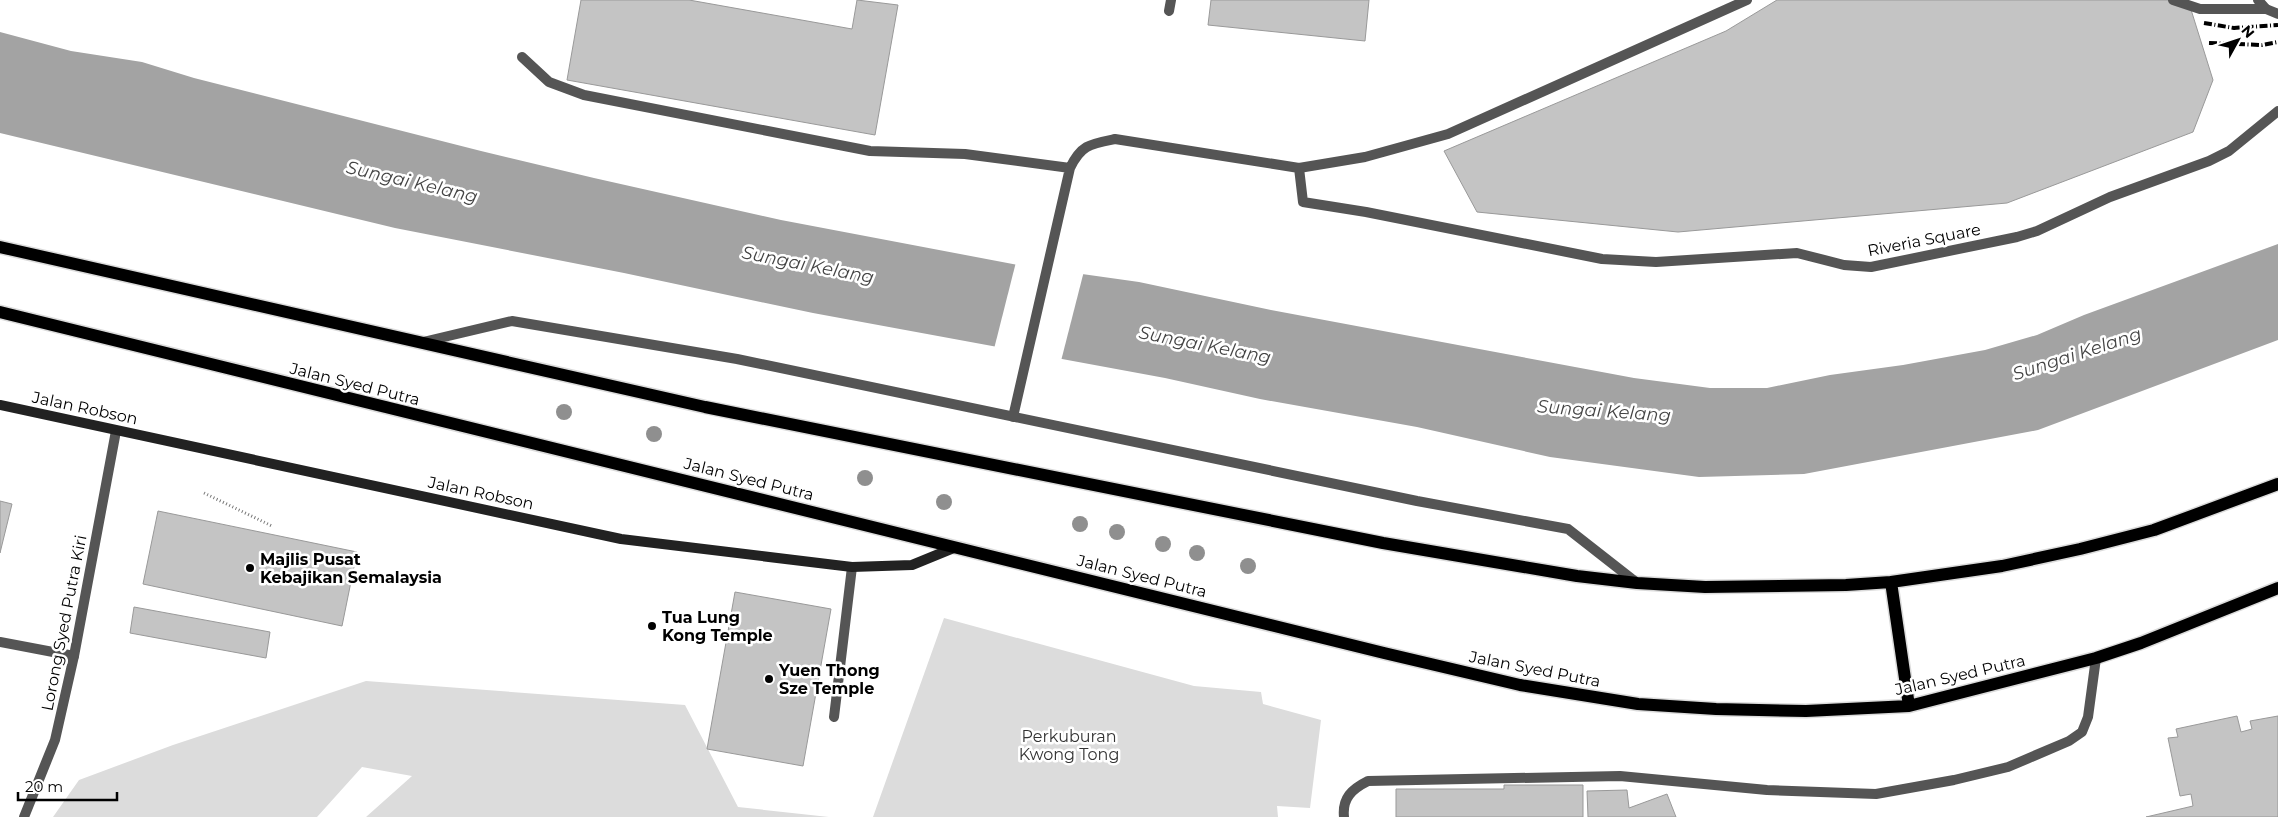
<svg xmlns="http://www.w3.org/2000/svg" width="2278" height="817" font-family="Montserrat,sans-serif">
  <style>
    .green { fill: #dcdcdc }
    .water { fill: #a3a3a3 }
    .pier { fill: #fff }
    .building { fill: #c4c4c4; stroke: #999 }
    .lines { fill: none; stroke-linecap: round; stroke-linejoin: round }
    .primary-casing { stroke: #dbdbdb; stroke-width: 15 }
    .path { stroke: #777; stroke-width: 3; stroke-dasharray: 1 2.5; stroke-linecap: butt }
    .lane { stroke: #555; stroke-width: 10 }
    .street { stroke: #555; stroke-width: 10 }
    .secondary { stroke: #222; stroke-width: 10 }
    .primary { stroke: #000; stroke-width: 12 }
    .rail { stroke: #000; stroke-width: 4; stroke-dasharray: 8 2.5 1 2.5; stroke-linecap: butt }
    .tree { fill: #8f8f8f }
    .poi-dot { fill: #000; stroke: #fff; stroke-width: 2 }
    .labels { text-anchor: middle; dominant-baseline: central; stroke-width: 5; stroke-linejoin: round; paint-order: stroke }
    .street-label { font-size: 16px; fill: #000; stroke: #fff }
    .poi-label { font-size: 16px; font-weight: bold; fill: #000; stroke: #fff; text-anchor: start }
    .park-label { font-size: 16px; fill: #333; stroke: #fff }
    .water-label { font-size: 18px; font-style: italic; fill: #444; stroke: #fff }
  </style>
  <rect width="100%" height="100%" fill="#fff"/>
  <path class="green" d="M 944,618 L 1194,686 L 1261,692 L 1263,704 L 1321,720 L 1310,808 L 1277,806 L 1278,817 L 873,817 Z
    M 366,681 L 685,705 L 738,807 L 829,817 L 366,817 L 412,776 L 362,767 L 317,817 L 53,817 L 79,780 L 173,745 Z"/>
  <path class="water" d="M 0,32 L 71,51 L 142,62 L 194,78 L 481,151 L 594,178 L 781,220 L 1018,265 L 1139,282 L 1271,310 L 1634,378 L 1710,388 L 1767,388 L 1830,375 L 1903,365 L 1985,350 L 2037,335 L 2084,315 L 2278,244 L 2278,340 L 2038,430 L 1804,474 L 1699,477 L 1550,457 L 1417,427 L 1260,399 L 1165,378 L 813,313 L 624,273 L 395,228 L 0,133 Z"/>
  <path class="pier" d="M 1016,262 L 1084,271 L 1061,361 L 994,349 Z"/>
  <path class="building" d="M 581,0 L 689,0 L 852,29 L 857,0 L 898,5 L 875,135 L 567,80 Z
    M 1211,0 L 1369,0 L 1365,41 L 1208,25 Z
    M 1777,0 L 2188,0 L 2213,80 L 2193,132 L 2007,203 L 1678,232 L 1477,212 L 1444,151 L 1726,31 Z
    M 0,501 L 12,504 L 0,553 Z
    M 158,511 L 357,552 L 342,626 L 143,584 Z
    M 735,592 L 831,609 L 803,766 L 707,749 Z
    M 134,607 L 270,632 L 266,658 L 130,633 Z
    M 2237,716 L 2241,732 L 2252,729 L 2250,721 L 2278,716 L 2278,817 L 2146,817 L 2193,806 L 2191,794 L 2180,796 L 2168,738 L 2178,737 L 2176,729 Z
    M 1504,785 L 1583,785 L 1583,817 L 1396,817 L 1396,789 L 1504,789 Z
    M 1627,790 L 1629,808 L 1667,794 L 1676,817 L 1588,817 L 1587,791 Z"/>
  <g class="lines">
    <g class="primary-casing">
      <path id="primary" d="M 0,247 L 705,407 L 1383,543 L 1577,576 L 1637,583 L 1705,587 L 1846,585 L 1891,582 L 2002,566 L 2080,549 L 2154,530 L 2278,484
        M 0,312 L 1384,653 L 1520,685 L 1638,704 L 1716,709 L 1806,711 L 1909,706 L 2096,658 L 2141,643 L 2278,588
        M 1891,582 L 1909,706"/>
    </g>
    <path class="path" d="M 204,493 L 272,526"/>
    <path class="lane" d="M 2173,0 L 2200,9 L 2266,9
      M 1169,11 L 1171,0
      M 522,57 L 549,82 L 584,95 L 870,151 L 965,154 L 1070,168 C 1081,145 1090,144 1115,139 L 1299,168 L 1303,202 L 1366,212 L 1602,259 L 1656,262 L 1797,253 L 1844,265 L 1871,267 L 2017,237 L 2037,231 L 2110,197 L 2209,161 L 2229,151 L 2278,111
      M 1299,168 L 1365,157 L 1448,134 L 1747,0
      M 423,342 L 512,321 L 737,359 L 1417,501 L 1568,529 L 1637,583
      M 1013,417 L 1070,168
      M 0,642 L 74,656
      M 834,717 L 852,567
      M 1344,817 C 1342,798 1352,789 1368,781 L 1620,776 L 1767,790 L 1876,794 L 1954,780 L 2008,767 L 2069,741 L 2082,732 L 2088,717 L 2096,658"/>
    <path class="street" d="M 2258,0 L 2266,9 L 2278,14
      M 24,817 L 55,740 L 74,656 L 116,431"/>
    <path class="secondary" d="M 0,405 L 621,539 L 852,567 L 912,565 L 956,547"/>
    <use href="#primary" class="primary"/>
    <path class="rail" d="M 2204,23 L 2234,28 L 2278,25
      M 2209,43 L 2262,45 L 2278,42"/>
  </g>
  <g class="tree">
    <circle cx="564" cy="412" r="8"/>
    <circle cx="654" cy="434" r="8"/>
    <circle cx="865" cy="478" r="8"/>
    <circle cx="944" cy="502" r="8"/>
    <circle cx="1080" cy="524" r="8"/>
    <circle cx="1117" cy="532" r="8"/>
    <circle cx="1163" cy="544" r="8"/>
    <circle cx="1197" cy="553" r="8"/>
    <circle cx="1248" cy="566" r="8"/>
  </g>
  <g class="poi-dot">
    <circle cx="250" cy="568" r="5"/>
    <circle cx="652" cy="626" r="5"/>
    <circle cx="769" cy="679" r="5"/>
  </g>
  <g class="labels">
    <g class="street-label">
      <text transform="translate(1924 240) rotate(-11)">Riveria Square</text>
      <text transform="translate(355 384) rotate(14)">Jalan Syed Putra</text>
      <text transform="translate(85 408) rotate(12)">Jalan Robson</text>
      <text transform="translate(749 479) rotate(14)">Jalan Syed Putra</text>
      <text transform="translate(481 493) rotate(12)">Jalan Robson</text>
      <text transform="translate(1142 576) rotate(14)">Jalan Syed Putra</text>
      <text transform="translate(64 623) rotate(-79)">Lorong Syed Putra Kiri</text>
      <text transform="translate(1535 669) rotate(11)">Jalan Syed Putra</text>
      <text transform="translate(1960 675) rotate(-13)">Jalan Syed Putra</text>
    </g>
    <g class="poi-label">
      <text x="260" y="559">Majlis Pusat<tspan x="260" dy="18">Kebajikan Semalaysia</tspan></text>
      <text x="662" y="617">Tua Lung<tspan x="662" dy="18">Kong Temple</tspan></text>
      <text x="779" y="670">Yuen Thong<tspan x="779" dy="18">Sze Temple</tspan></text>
    </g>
    <g class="park-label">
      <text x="1069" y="736">Perkuburan<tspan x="1069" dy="18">Kwong Tong</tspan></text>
    </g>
    <g class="water-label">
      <text transform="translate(412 182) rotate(13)">Sungai Kelang</text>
      <text transform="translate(808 265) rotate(11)">Sungai Kelang</text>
      <text transform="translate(1205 345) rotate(11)">Sungai Kelang</text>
      <text transform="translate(2077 354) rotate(-18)">Sungai Kelang</text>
      <text transform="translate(1604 411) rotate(4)">Sungai Kelang</text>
    </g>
  </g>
  <g transform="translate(2238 40) rotate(50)" stroke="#ffffff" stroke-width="4" paint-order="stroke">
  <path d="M0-4L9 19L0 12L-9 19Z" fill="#000000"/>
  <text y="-8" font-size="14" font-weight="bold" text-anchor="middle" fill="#000000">N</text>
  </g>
  <path d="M18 792v8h99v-8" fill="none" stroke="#000000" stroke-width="2.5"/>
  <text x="25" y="792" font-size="15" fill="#000000" stroke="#ffffff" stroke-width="4" paint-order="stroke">20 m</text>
</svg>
